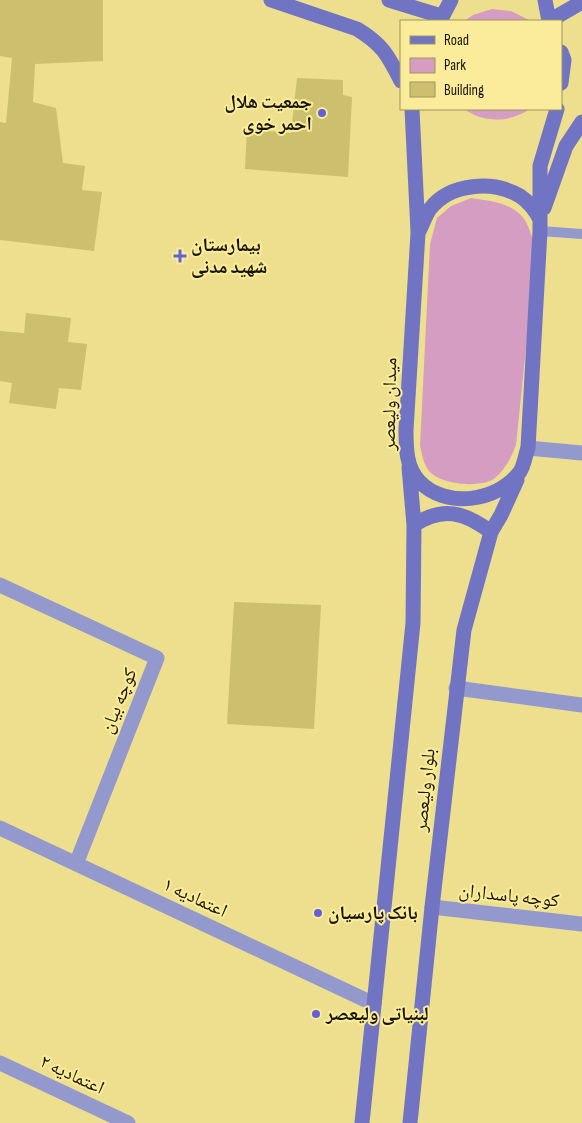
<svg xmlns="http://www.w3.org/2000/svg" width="582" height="1123" font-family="'Sofia Sans Condensed','Noto Naskh Arabic',sans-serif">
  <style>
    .green { fill: #d59dc2 }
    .building { fill: #ccbf6e }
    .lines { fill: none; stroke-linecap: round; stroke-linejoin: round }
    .service { stroke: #9398cd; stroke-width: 10 }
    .minor { stroke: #9398cd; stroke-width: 15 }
    .secondary { stroke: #7174c3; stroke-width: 15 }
    .poi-dot { fill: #6360d9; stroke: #faec9a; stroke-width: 2 }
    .labels { text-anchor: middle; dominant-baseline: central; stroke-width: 4; stroke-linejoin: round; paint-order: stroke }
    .poi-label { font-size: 19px; font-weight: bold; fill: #171300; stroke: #faec9a; text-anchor: start }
    .street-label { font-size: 19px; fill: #171300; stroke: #faec9a }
  </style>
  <rect width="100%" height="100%" fill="#eddf8e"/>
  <path class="green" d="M 492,9 L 511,11 L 531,21 L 464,21 L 473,15 Z
    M 464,109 L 530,109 C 509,123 484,123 464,109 Z
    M 471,198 C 491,201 517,203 527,224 C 531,232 533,242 536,251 L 516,445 C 511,458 506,468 495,478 C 481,489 436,485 427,468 C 423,462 422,453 420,446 L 430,244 L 437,218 L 451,206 Z"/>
  <path class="building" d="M 0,0 L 103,0 L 103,61 L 35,64 L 33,102 L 56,108 L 63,163 L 85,166 L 82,190 L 102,192 L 94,251 L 0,240 L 0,122 L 6,123 L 12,58 L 0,56 Z
    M 297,78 L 343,80 L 343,95 L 352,97 L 348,177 L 245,169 L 247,129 L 291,133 Z
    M 26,313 L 71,318 L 68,342 L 87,344 L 81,390 L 59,388 L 56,409 L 9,403 L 12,383 L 0,381 L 0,331 L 24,333 Z
    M 234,602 L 321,605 L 314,729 L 227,724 Z"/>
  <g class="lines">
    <path class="service" d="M 540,231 L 582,234"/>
    <path class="minor" d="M 528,448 L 582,453
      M 0,585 L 157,658 L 76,864
      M 456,688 L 582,705
      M 0,828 L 374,1004
      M 432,907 L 582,924
      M 0,1063 L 128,1123"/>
    <path class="secondary" d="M 271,0 L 357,29 C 382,44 388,55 401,81
      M 389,0 L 441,16
      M 545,0 L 549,21
      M 440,21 L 451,0
      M 549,21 L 582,2
      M 561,52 L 564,60 L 561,83
      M 412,109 L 418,232
      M 544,208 L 566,146 L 582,122
      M 540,219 C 535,210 529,202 520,196 C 493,180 450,183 430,209 C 425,216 422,226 418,233 L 406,430 C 406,448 406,467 419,481 C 445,509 497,502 519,473 C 524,467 525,456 528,448 L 540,231 L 540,166 L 557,109
      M 414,525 C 443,506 464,512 491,532
      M 362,1123 L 413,623 L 414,525 L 409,467
      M 410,1123 L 432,907 L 464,630 L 491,532 L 501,515 L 517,480"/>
  </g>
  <g class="poi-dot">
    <circle cx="322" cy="113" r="5"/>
    <path d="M177.5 248.5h5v5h5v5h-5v5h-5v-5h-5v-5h5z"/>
    <circle cx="318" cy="913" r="5"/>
    <circle cx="316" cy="1014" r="5"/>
  </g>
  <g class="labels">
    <g class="poi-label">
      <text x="312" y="102" text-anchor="end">جمعیت هلال<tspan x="312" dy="22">احمر خوی</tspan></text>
      <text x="191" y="245">بیمارستان<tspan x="191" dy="22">شهید مدنی</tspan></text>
      <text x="328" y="913">بانک پارسیان</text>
      <text x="326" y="1014">لبنیاتی ولیعصر</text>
    </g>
    <g class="street-label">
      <text transform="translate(390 404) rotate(-89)">میدان ولیعصر</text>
      <text transform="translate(119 701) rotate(-68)">کوچه بیان</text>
      <text transform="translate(425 790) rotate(-84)">بلوار ولیعصر</text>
      <text transform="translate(509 896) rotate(6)">کوچه پاسداران</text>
      <text transform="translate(195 898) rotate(25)">اعتمادیه ۱</text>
      <text transform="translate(72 1075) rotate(25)">اعتمادیه ۲</text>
    </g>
  </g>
  <rect x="400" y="20" width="162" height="90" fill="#faec9a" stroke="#9f955c"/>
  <rect x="410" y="36" width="25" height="8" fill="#7174c3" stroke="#9f955c"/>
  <text x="444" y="45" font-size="15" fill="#171300">Road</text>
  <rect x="410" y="58" width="25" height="15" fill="#d59dc2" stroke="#9f955c"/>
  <text x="444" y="70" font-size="15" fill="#171300">Park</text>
  <rect x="410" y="82" width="25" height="15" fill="#ccbf6e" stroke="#9f955c"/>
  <text x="444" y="95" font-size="15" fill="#171300">Building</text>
</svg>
